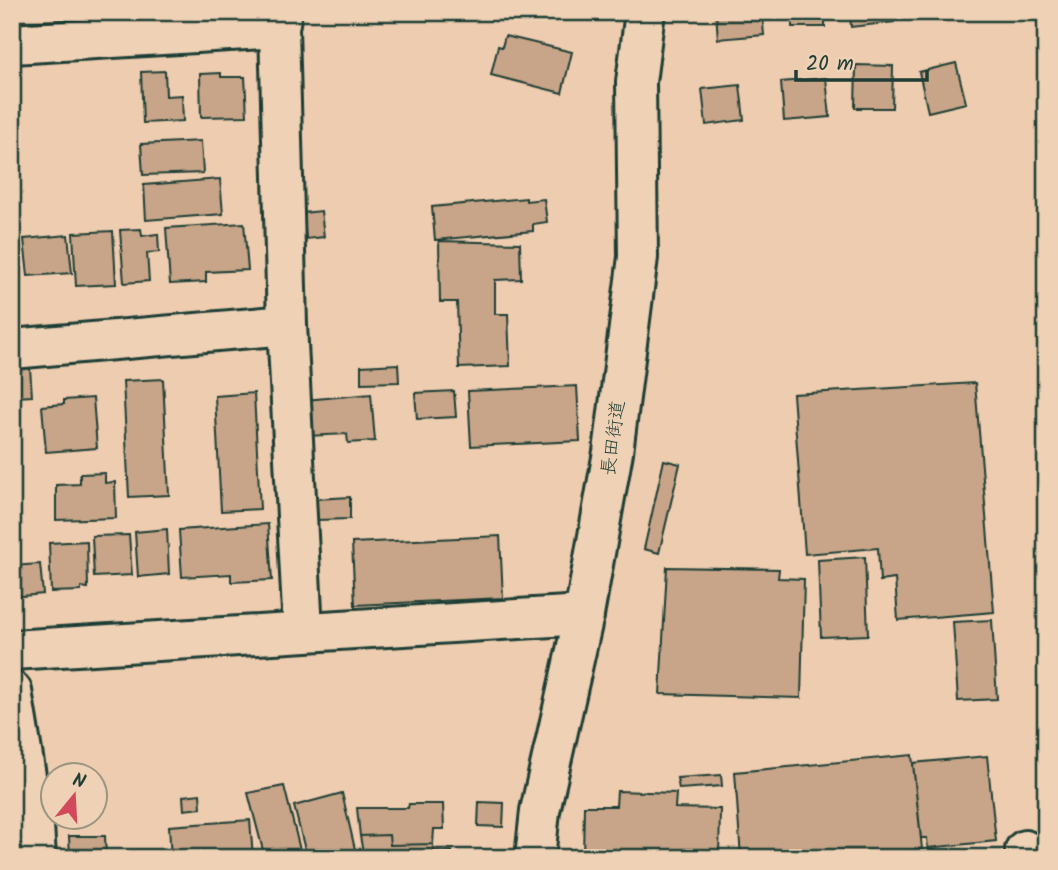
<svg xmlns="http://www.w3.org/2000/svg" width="1058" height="870" font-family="Kalam,'Klee One',sans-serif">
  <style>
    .building { fill: #c8a588; stroke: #1f3d34; stroke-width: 2 }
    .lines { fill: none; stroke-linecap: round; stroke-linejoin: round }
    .minor-casing { stroke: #1f3d34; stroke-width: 44 }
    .major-casing { stroke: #1f3d34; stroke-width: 44 }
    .minor { stroke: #efd1b5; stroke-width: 38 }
    .major { stroke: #efd1b5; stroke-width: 38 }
    .labels { text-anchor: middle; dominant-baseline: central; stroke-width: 5; stroke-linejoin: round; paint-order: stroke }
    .street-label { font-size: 19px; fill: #1f3d34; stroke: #efd1b5 }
  </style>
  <rect width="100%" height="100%" fill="#eeccaf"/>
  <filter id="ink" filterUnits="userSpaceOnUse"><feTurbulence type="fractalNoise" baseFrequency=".0143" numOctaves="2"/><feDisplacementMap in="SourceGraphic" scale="14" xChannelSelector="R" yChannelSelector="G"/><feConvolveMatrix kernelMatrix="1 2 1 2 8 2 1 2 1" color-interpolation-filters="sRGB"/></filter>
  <g filter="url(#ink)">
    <path class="building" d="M 716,12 L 762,12 L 764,35 L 718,39 Z
      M 792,12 L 825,12 L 825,27 L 792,27 Z
      M 850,12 L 893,12 L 894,22 L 851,27 Z
      M 910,12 L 952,12 L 952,17 L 911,18 Z
      M 505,36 L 572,52 L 562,93 L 491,75 L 498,46 L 502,47 Z
      M 956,63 L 966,103 L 928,112 L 919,72 Z
      M 856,65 L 893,66 L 892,108 L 855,108 Z
      M 165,71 L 166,96 L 182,95 L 183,121 L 143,123 L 141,72 Z
      M 221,73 L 221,77 L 245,77 L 247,116 L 201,117 L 200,74 Z
      M 826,78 L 830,117 L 784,121 L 781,82 Z
      M 740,85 L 744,120 L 706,125 L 702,89 Z
      M 201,141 L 203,173 L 143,175 L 141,144 Z
      M 220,179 L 223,214 L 146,220 L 144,185 Z
      M 526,198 L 526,201 L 544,199 L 547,222 L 533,224 L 533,231 L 435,240 L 432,207 Z
      M 321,211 L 324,237 L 306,239 L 303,213 Z
      M 244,223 L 248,270 L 206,272 L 206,282 L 170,284 L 166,228 Z
      M 141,229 L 142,236 L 158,234 L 159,252 L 147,253 L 149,281 L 124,283 L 120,230 Z
      M 113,231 L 116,284 L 76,286 L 73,233 Z
      M 68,235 L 72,273 L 28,276 L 24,239 Z
      M 12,240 L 15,240 L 17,295 L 12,295 Z
      M 439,241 L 520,243 L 521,279 L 495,280 L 495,314 L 508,314 L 510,366 L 459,368 L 457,302 L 440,302 Z
      M 398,364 L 399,382 L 361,383 L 361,366 Z
      M 30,368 L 32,396 L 17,397 L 16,369 Z
      M 163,379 L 169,495 L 129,497 L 123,381 Z
      M 975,383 L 994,612 L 898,620 L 895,579 L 880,581 L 878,548 L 805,554 L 793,394 Z
      M 577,386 L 580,441 L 471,446 L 468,391 Z
      M 454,391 L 456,417 L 417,419 L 415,393 Z
      M 254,393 L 260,509 L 221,511 L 215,396 Z
      M 371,394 L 375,441 L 348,443 L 347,434 L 307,436 L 305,400 Z
      M 93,398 L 97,448 L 46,452 L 42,406 L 64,404 L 64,400 Z
      M 664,460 L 680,464 L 659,553 L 644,549 Z
      M 105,473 L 105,483 L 115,482 L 116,518 L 56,520 L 56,485 L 80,484 L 80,474 Z
      M 350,497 L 350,519 L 317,520 L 316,499 Z
      M 268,524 L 272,580 L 231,582 L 231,574 L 182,577 L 179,530 Z
      M 167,529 L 169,574 L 138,577 L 135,532 Z
      M 129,535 L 132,575 L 94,577 L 92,536 Z
      M 500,536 L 503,598 L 355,605 L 352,543 Z
      M 87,541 L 88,588 L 81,587 L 81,591 L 51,592 L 49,543 Z
      M 865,557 L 868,635 L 821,637 L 818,560 Z
      M 40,564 L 43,594 L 12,597 L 12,566 Z
      M 667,567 L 779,569 L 778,578 L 804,579 L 801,698 L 660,694 Z
      M 992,620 L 997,699 L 958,701 L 953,622 Z
      M 912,755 L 922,849 L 832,858 L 741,858 L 735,772 Z
      M 987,756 L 996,841 L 928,848 L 927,838 L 921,838 L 913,763 Z
      M 721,775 L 722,786 L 679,789 L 677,778 Z
      M 284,786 L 302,858 L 265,858 L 248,793 Z
      M 617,791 L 676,793 L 675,808 L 720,809 L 719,858 L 583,858 L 584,806 L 616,806 Z
      M 342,793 L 357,858 L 307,858 L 294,806 Z
      M 200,794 L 201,808 L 184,810 L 183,796 Z
      M 479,802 L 504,803 L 503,827 L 478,826 Z
      M 409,804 L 443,804 L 444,829 L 434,829 L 433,844 L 390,845 L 389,835 L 360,836 L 357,808 L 408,808 Z
      M 250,820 L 253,858 L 171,858 L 169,826 Z
      M 389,835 L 390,845 L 433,844 L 434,851 L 452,851 L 452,858 L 368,858 L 368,854 L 363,853 L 360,836 Z
      M 69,836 L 105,836 L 106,858 L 70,858 Z"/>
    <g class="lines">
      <g class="minor-casing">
        <path id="minor" d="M 282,12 L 279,28 L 287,325 L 303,631
          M 12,44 L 279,28
          M 12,349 L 287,325
          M 12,650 L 584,615
          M 12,691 L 34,825 L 36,858
          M 1025,858 L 1025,850"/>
      </g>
      <g class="major-casing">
        <path id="major" d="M 535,858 L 540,811 L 584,615 L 613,452 L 638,257 L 636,82 L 645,12"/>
      </g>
      <use href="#minor" class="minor"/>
      <use href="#major" class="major"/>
    </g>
  </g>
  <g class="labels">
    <g class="street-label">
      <text transform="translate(614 438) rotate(-82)">長田街道</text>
    </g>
  </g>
  <rect width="1058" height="870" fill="none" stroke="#efd1b5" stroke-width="42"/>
  <rect x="21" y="21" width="1016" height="828" fill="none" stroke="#1f3d34" stroke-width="2.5" filter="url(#ink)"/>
  <g transform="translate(74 796) rotate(18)"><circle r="33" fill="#efd1b5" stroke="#9c9681" stroke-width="2"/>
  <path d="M0-5L12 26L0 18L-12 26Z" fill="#d1495b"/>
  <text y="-10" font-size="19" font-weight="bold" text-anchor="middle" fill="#1f3d34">N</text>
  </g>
  <path d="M796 70v10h131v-10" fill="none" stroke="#1f3d34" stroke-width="3.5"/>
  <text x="806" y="70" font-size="21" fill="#1f3d34" stroke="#efd1b5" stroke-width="5" paint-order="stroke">20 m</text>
</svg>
